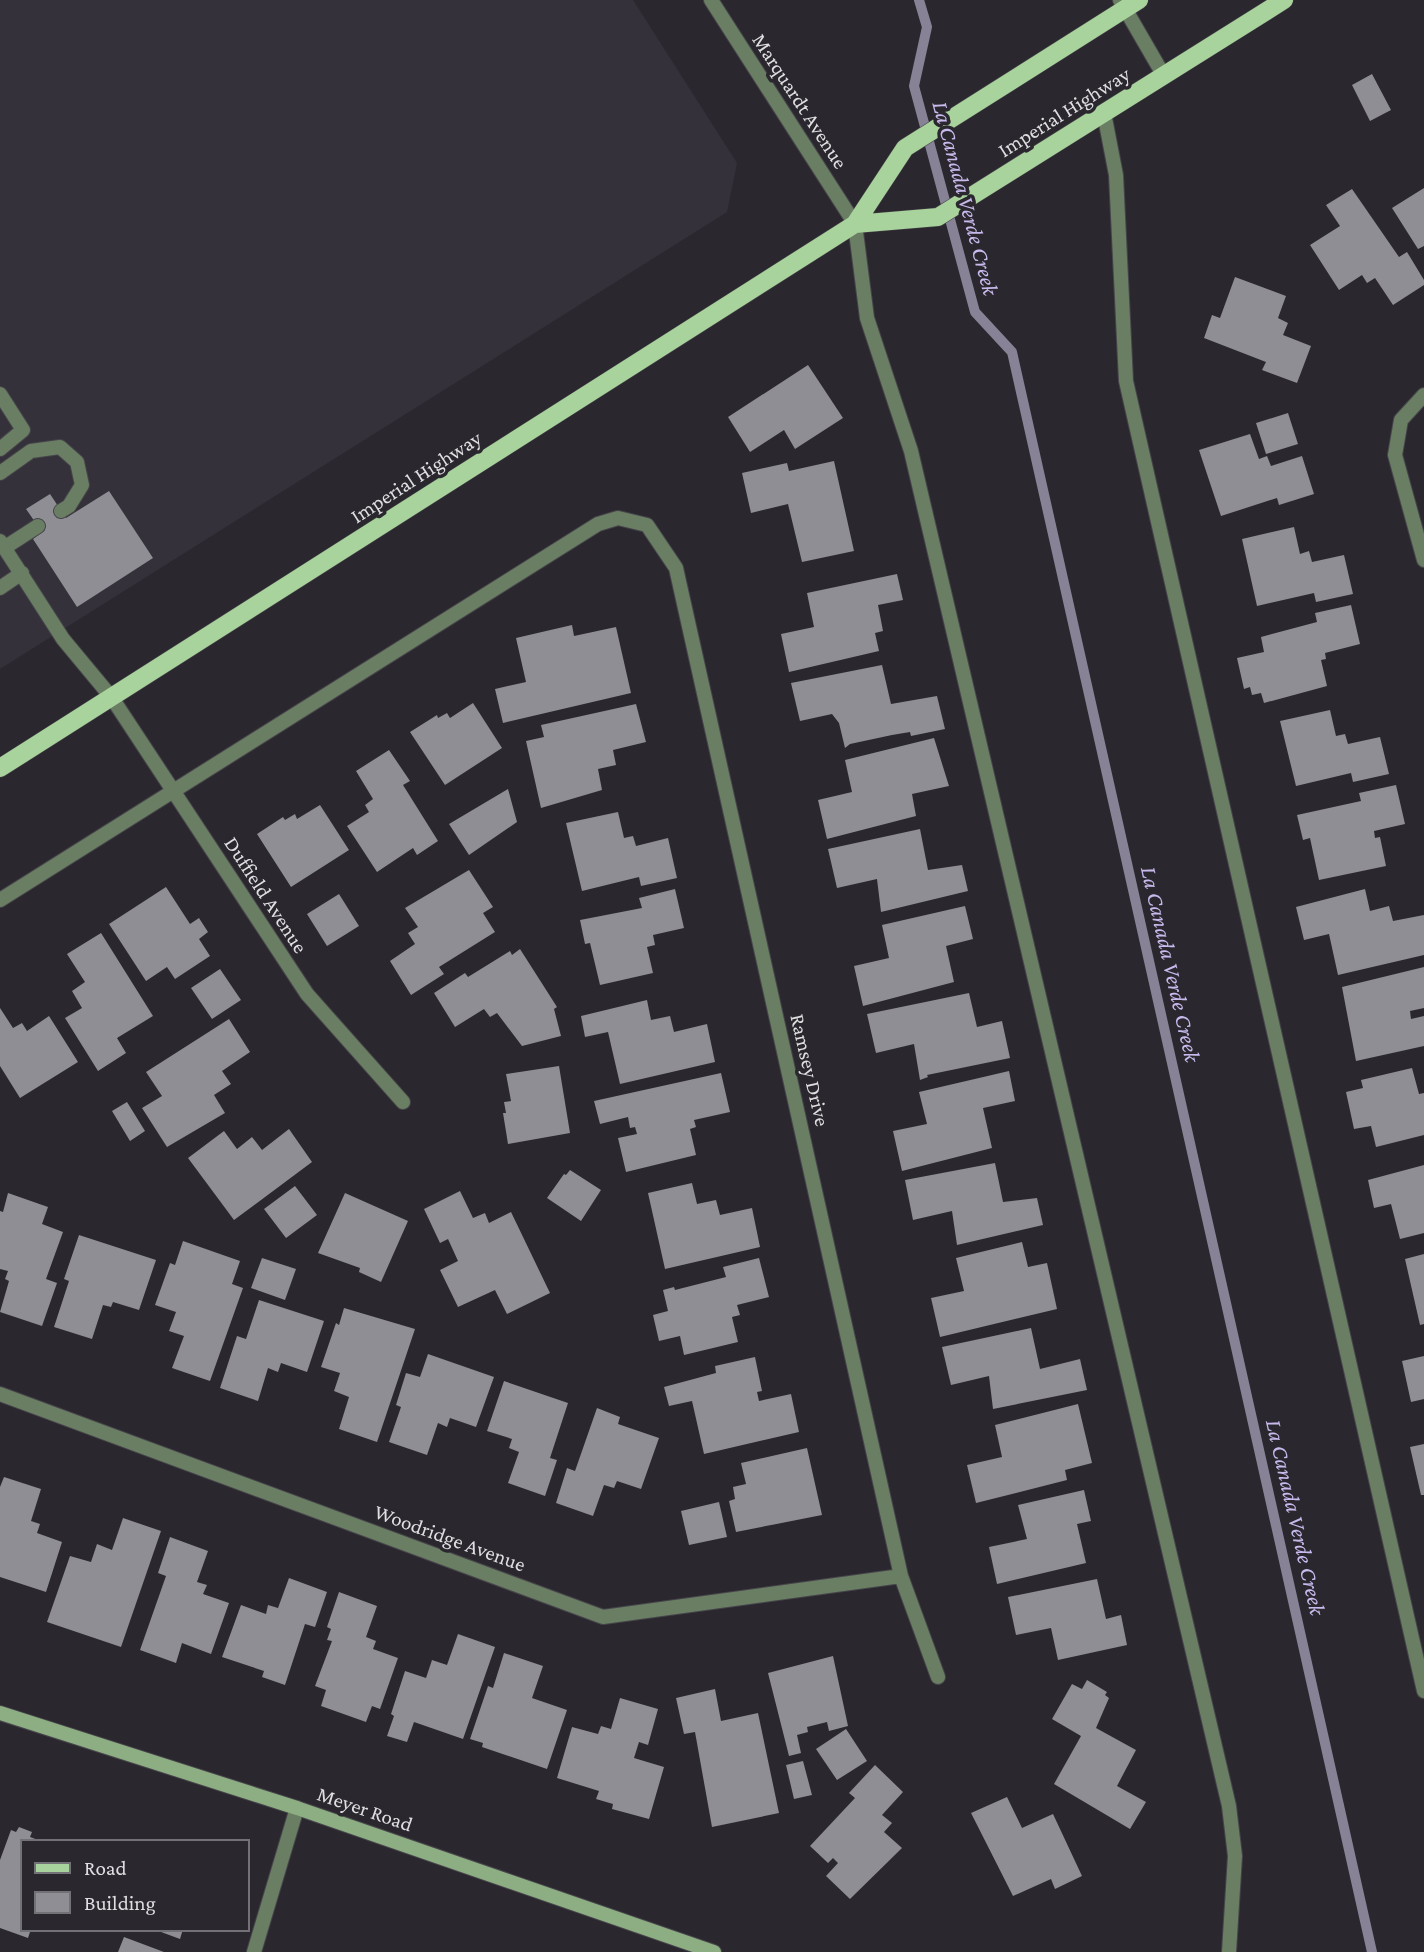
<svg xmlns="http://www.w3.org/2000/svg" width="1424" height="1952" font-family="'Crimson Pro',serif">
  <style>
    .built { fill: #34313b }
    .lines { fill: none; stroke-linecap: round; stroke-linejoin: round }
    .stream { stroke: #878295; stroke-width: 10 }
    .building { fill: #8f8e94 }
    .service-casing { stroke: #47454b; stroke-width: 16 }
    .minor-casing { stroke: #47454b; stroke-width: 16 }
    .tertiary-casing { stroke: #47454b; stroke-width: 16 }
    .secondary-casing { stroke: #47454b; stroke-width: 16 }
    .primary-casing { stroke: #47454b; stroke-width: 19 }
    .service { stroke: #697e63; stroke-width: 14 }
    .minor { stroke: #697e63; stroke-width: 14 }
    .tertiary { stroke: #697e63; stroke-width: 14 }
    .secondary { stroke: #8dad83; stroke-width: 14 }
    .primary { stroke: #a9d39c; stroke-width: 18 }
    .labels { text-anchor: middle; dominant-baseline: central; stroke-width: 7; stroke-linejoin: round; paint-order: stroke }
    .street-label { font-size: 21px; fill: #dfdee1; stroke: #2a282e }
    .water-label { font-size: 23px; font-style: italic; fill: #c8baed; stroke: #2a282e }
  </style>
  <rect width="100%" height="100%" fill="#2a282e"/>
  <path class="built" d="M 0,0 L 633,0 L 737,163 L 727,212 L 0,669 Z"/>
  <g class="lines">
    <path class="stream" d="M 919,0 L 927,27 L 914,86 L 975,312 L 1012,352 L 1372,1952"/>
  </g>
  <path class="building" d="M 1372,74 L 1391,110 L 1370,121 L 1352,85 Z
    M 1424,188 L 1424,246 L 1418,249 L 1392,208 Z
    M 1352,189 L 1399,257 L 1407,252 L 1424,280 L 1424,285 L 1393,305 L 1375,278 L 1367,283 L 1362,275 L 1339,290 L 1310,245 L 1340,226 L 1326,205 Z
    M 1235,277 L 1286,296 L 1278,318 L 1288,323 L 1283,335 L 1311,346 L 1297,383 L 1262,370 L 1266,362 L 1204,338 L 1212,315 L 1220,318 Z
    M 808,365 L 843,418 L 795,449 L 784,430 L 750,452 L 728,417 Z
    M 1288,413 L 1298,444 L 1266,454 L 1256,423 Z
    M 1250,434 L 1259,459 L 1267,456 L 1271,466 L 1302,456 L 1314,494 L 1279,505 L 1277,498 L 1221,516 L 1199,450 Z
    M 834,461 L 854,551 L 802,562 L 788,504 L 751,513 L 742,473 L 787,463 L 789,471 Z
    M 109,491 L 153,558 L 77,607 L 33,539 L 42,532 L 26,509 L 50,494 L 66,518 Z
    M 1294,527 L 1300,554 L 1309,551 L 1312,562 L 1344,555 L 1353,594 L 1316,602 L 1314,593 L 1257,606 L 1242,539 Z
    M 897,574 L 903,600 L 878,605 L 883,631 L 875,633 L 879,651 L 789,672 L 781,634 L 814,627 L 807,593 Z
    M 1351,605 L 1360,644 L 1325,653 L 1326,659 L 1321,660 L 1327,686 L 1264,703 L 1261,693 L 1252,695 L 1250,687 L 1244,689 L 1237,658 L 1264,652 L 1261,637 L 1317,622 L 1315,613 Z
    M 572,625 L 574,636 L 616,627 L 631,693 L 503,723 L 495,689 L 526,682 L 516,638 Z
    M 882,665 L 891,704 L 937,696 L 945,729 L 911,736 L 910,732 L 892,735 L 850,744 L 845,748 L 839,723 L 832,714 L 800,721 L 791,683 Z
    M 473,703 L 502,748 L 445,785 L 410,732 L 437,715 L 438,718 L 447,713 L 450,718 Z
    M 636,704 L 646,742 L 613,750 L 616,765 L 598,769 L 602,790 L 541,808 L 526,741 L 544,737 L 541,725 Z
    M 1330,710 L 1336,736 L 1345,734 L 1348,744 L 1380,737 L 1389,774 L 1353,782 L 1351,773 L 1296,786 L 1280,721 Z
    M 934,738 L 949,786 L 912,794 L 916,816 L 827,839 L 818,800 L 852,792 L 845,760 Z
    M 389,750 L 410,781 L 403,785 L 438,841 L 417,855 L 413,848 L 377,872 L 347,826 L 369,812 L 365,805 L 373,799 L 356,771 Z
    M 1396,785 L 1405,824 L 1374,831 L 1375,838 L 1380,837 L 1386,866 L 1319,880 L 1310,838 L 1303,840 L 1297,815 L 1361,801 L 1359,793 Z
    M 508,789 L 517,822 L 469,855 L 449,824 Z
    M 320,805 L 349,850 L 291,887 L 257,834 L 283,817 L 285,820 L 295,814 L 297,819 Z
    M 618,812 L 624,838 L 633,836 L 636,846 L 668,838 L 677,878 L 641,886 L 639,877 L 582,891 L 566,823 Z
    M 920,829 L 928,870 L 962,865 L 968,891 L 881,912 L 877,879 L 837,888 L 828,849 Z
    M 469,870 L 493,907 L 483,913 L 495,932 L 439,967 L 444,974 L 411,995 L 390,961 L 415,944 L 408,933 L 418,927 L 405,908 Z
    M 166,887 L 190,924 L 199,918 L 208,932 L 199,939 L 210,956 L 175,979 L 167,967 L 146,981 L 109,924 Z
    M 675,889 L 684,928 L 653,935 L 655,945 L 647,947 L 653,973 L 600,985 L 590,943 L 585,944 L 580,920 L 642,908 L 639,898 Z
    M 1365,889 L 1370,911 L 1389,906 L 1393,921 L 1424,915 L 1424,955 L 1338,975 L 1329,934 L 1304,940 L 1296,907 Z
    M 339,894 L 359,926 L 327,946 L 307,914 Z
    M 965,906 L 973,939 L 946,946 L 954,982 L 863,1006 L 854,966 L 889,958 L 882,925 Z
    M 101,933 L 153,1016 L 117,1038 L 126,1053 L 98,1071 L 65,1018 L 82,1008 L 72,991 L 85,982 L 67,954 Z
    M 520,949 L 557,1007 L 554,1009 L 561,1036 L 522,1046 L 497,1013 L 490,1017 L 484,1009 L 455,1027 L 434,993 L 465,973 L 468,977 L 510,951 L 512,955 Z
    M 1424,967 L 1424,1008 L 1410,1011 L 1411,1019 L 1424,1016 L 1424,1046 L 1356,1061 L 1342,987 Z
    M 220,969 L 241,1000 L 212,1019 L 191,988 Z
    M 969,993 L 977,1027 L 1002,1021 L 1010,1058 L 927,1075 L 928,1077 L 920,1080 L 914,1044 L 876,1053 L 867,1014 Z
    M 647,1000 L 651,1020 L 670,1016 L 674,1032 L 707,1024 L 715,1062 L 620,1084 L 608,1032 L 585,1037 L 581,1016 Z
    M 0,1008 L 13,1028 L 22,1023 L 27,1031 L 49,1016 L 78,1062 L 20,1098 L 0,1066 Z
    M 229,1019 L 250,1052 L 222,1071 L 231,1084 L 214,1095 L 225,1113 L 167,1147 L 142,1108 L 162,1096 L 146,1072 Z
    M 559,1066 L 570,1133 L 508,1144 L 503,1113 L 506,1113 L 504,1102 L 511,1101 L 506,1074 Z
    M 1412,1068 L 1419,1094 L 1424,1093 L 1424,1135 L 1376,1147 L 1371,1126 L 1354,1129 L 1346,1092 L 1363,1088 L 1361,1080 Z
    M 1009,1071 L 1015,1101 L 983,1108 L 992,1148 L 902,1171 L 893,1131 L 927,1124 L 919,1092 Z
    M 721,1073 L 730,1112 L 694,1120 L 696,1127 L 690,1129 L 696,1155 L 626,1172 L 618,1138 L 637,1134 L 635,1127 L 630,1128 L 628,1117 L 600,1124 L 594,1101 Z
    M 127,1102 L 145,1131 L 130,1141 L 112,1111 Z
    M 289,1129 L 312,1162 L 234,1220 L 188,1158 L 224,1131 L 237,1149 L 252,1137 L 262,1150 Z
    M 995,1163 L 1003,1202 L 1037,1198 L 1043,1225 L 957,1245 L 952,1211 L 913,1220 L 905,1180 Z
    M 1424,1165 L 1424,1233 L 1400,1239 L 1391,1204 L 1374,1208 L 1368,1180 Z
    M 570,1170 L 601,1190 L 581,1221 L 547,1198 L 564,1174 L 566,1175 Z
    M 692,1183 L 697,1204 L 716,1200 L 720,1215 L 752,1208 L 760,1247 L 665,1269 L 648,1193 Z
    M 295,1186 L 317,1215 L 286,1238 L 264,1209 Z
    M 460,1191 L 473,1218 L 485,1213 L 489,1223 L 511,1212 L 550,1293 L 507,1314 L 495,1290 L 458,1307 L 440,1270 L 458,1261 L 448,1239 L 440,1243 L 424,1209 Z
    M 8,1193 L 48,1207 L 42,1224 L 63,1232 L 46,1279 L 57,1283 L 42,1326 L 0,1312 L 9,1281 L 5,1279 L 8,1271 L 0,1269 L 0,1211 L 3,1212 Z
    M 345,1193 L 408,1221 L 381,1282 L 359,1272 L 360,1268 L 318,1253 Z
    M 79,1235 L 156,1260 L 139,1310 L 113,1302 L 111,1307 L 103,1305 L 92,1339 L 54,1327 L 69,1281 L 64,1279 Z
    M 183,1241 L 240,1261 L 232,1284 L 243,1288 L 210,1381 L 172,1368 L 184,1336 L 169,1331 L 176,1312 L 155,1305 L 170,1263 L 175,1265 Z
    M 1022,1242 L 1028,1267 L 1047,1263 L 1057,1309 L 940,1337 L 931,1298 L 964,1291 L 956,1258 Z
    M 1424,1254 L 1424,1324 L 1420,1325 L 1405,1259 Z
    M 262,1258 L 296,1269 L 285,1300 L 251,1288 Z
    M 759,1258 L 769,1297 L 737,1305 L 740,1315 L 732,1317 L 738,1342 L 684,1355 L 680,1336 L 659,1341 L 653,1315 L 668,1311 L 663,1290 L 674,1287 L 675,1290 L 726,1277 L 723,1267 Z
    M 259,1300 L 324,1321 L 307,1372 L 281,1363 L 278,1372 L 268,1368 L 258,1401 L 220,1388 L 237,1336 L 246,1339 Z
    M 344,1308 L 415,1329 L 377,1442 L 339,1429 L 349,1397 L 334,1391 L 340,1373 L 321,1367 L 336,1323 L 339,1325 Z
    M 1031,1328 L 1040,1369 L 1080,1359 L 1087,1390 L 993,1409 L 989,1376 L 951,1385 L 942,1347 Z
    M 428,1354 L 494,1377 L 476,1427 L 450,1418 L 447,1427 L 438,1423 L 427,1455 L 389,1442 L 401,1407 L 396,1405 L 406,1373 L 420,1377 Z
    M 1424,1356 L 1424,1399 L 1411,1402 L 1402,1361 Z
    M 755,1357 L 762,1391 L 757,1392 L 759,1401 L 791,1394 L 799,1432 L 704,1454 L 692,1401 L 669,1406 L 664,1387 L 716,1373 L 715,1366 Z
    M 504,1381 L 568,1403 L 550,1458 L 557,1460 L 545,1496 L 508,1483 L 519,1452 L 509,1448 L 512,1439 L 487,1431 Z
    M 1078,1404 L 1092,1463 L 1065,1470 L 1067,1480 L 976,1503 L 967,1465 L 1002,1457 L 995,1425 Z
    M 597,1408 L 620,1417 L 618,1424 L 659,1438 L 641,1489 L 617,1481 L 614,1488 L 604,1485 L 593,1516 L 556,1503 L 567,1468 L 575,1471 Z
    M 1424,1444 L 1424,1495 L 1421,1495 L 1410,1447 Z
    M 807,1448 L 822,1515 L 736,1532 L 729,1501 L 735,1499 L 733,1487 L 746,1484 L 741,1463 Z
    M 4,1477 L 41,1489 L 31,1521 L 40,1524 L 37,1533 L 62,1542 L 46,1592 L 0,1577 L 0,1487 Z
    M 1084,1490 L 1091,1521 L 1077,1524 L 1086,1563 L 997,1584 L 989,1547 L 1027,1539 L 1018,1505 Z
    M 719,1502 L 727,1537 L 689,1545 L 681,1511 Z
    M 123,1518 L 161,1531 L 121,1647 L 47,1622 L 70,1556 L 91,1562 L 97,1544 L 112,1550 Z
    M 170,1537 L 208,1551 L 197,1582 L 207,1585 L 203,1594 L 229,1603 L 211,1654 L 182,1643 L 176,1663 L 140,1650 L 166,1576 L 158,1573 Z
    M 289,1578 L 327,1592 L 315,1627 L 305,1624 L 285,1685 L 262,1677 L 264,1671 L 222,1657 L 241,1605 L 266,1614 L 268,1605 L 278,1608 Z
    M 1097,1579 L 1106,1619 L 1121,1615 L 1127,1645 L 1058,1660 L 1051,1628 L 1016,1635 L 1008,1597 Z
    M 339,1592 L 377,1606 L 366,1637 L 376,1641 L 373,1649 L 398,1658 L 380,1709 L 372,1706 L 366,1722 L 321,1706 L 326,1690 L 315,1686 L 332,1641 L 327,1640 L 331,1629 L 327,1627 Z
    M 458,1634 L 495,1647 L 463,1739 L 414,1722 L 407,1742 L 387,1736 L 394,1716 L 391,1714 L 405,1671 L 426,1678 L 432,1660 L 447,1665 Z
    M 504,1653 L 543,1666 L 532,1698 L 567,1710 L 547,1769 L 482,1747 L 483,1743 L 470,1739 L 488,1686 L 493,1688 Z
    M 833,1656 L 848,1726 L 829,1731 L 827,1722 L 807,1727 L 808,1732 L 797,1735 L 801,1753 L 789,1756 L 768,1673 Z
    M 1087,1680 L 1107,1692 L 1105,1695 L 1109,1698 L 1096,1728 L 1136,1750 L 1117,1786 L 1146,1802 L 1130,1829 L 1054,1784 L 1081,1736 L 1052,1719 L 1072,1684 L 1082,1689 Z
    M 715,1689 L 721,1721 L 758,1713 L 779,1813 L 712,1827 L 695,1732 L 684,1734 L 676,1698 Z
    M 620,1698 L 658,1709 L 648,1745 L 639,1742 L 634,1758 L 664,1767 L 649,1819 L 612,1809 L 613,1804 L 596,1799 L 599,1791 L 557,1778 L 572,1727 L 598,1734 L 601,1726 L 611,1729 Z
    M 846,1729 L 867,1761 L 837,1780 L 816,1749 Z
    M 803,1761 L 812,1795 L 794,1799 L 786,1765 Z
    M 875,1765 L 903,1792 L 882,1815 L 892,1823 L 884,1832 L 902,1848 L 850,1899 L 826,1876 L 838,1863 L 833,1858 L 828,1863 L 810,1846 L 855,1798 L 849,1793 Z
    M 1007,1797 L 1022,1828 L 1053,1814 L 1082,1876 L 1055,1889 L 1051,1879 L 1013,1896 L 971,1813 Z
    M 19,1827 L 32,1832 L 30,1837 L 41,1841 L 23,1842 L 23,1929 L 31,1929 L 28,1938 L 0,1928 L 0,1860 L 11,1830 L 16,1832 Z
    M 153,1929 L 183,1929 L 180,1939 Z
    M 124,1937 L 164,1952 L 118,1952 Z"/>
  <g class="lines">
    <g class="service-casing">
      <path id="service" d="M 1120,0 L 1164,76
        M 1104,113 L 1116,175 L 1126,381 L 1424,1691
        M 855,224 L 867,318 L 911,451 L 1229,1806 L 1235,1856 L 1229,1952
        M 0,394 L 23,430 L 0,449
        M 0,473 L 31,451 L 60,447 L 77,462 L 82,485 L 69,506 L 61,511
        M 0,541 L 63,639 L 112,698
        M 4,548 L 38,526
        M 0,588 L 22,573"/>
    </g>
    <g class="minor-casing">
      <path id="minor" d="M 1424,395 L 1401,420 L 1395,455 L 1424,560
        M 112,698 L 307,994 L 403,1102
        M 0,900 L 598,524 L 618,518 L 647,525 L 676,568 L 901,1576 L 938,1677
        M 0,1394 L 603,1617 L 901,1576
        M 254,1952 L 297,1808"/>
    </g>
    <g class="tertiary-casing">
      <path id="tertiary" d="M 711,0 L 855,224"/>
    </g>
    <g class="secondary-casing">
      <path id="secondary" d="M 0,1713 L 297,1808 L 714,1952"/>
    </g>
    <g class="primary-casing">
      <path id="primary" d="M 855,224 L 938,217 L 1284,0
        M 0,768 L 855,224 L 905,148 L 1139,0"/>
    </g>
    <use href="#service" class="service"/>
    <use href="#minor" class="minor"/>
    <use href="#tertiary" class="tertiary"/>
    <use href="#secondary" class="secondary"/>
    <use href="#primary" class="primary"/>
  </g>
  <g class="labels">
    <g class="street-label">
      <text transform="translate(800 101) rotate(57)">Marquardt Avenue</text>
      <text transform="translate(1064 112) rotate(-32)">Imperial Highway</text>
      <text transform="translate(416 477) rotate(-33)">Imperial Highway</text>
      <text transform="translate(266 895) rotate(57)">Duffield Avenue</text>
      <text transform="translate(810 1070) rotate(77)">Ramsey Drive</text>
      <text transform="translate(450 1538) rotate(20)">Woodridge Avenue</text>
      <text transform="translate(365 1809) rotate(19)">Meyer Road</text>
    </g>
    <g class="water-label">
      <text transform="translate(966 198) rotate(75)">La Canada Verde Creek</text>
      <text transform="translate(1171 964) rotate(77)">La Canada Verde Creek</text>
      <text transform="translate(1296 1517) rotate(77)">La Canada Verde Creek</text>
    </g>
  </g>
  <rect x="21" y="1840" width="228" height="91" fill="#2a282e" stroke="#727176" stroke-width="2"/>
  <rect x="35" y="1863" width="35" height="10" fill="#a9d39c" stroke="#727176" stroke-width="2"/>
  <text x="84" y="1875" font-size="21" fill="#dfdee1">Road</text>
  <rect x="35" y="1892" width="35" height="21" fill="#8f8e94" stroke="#727176" stroke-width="2"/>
  <text x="84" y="1910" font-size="21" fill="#dfdee1">Building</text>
</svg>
